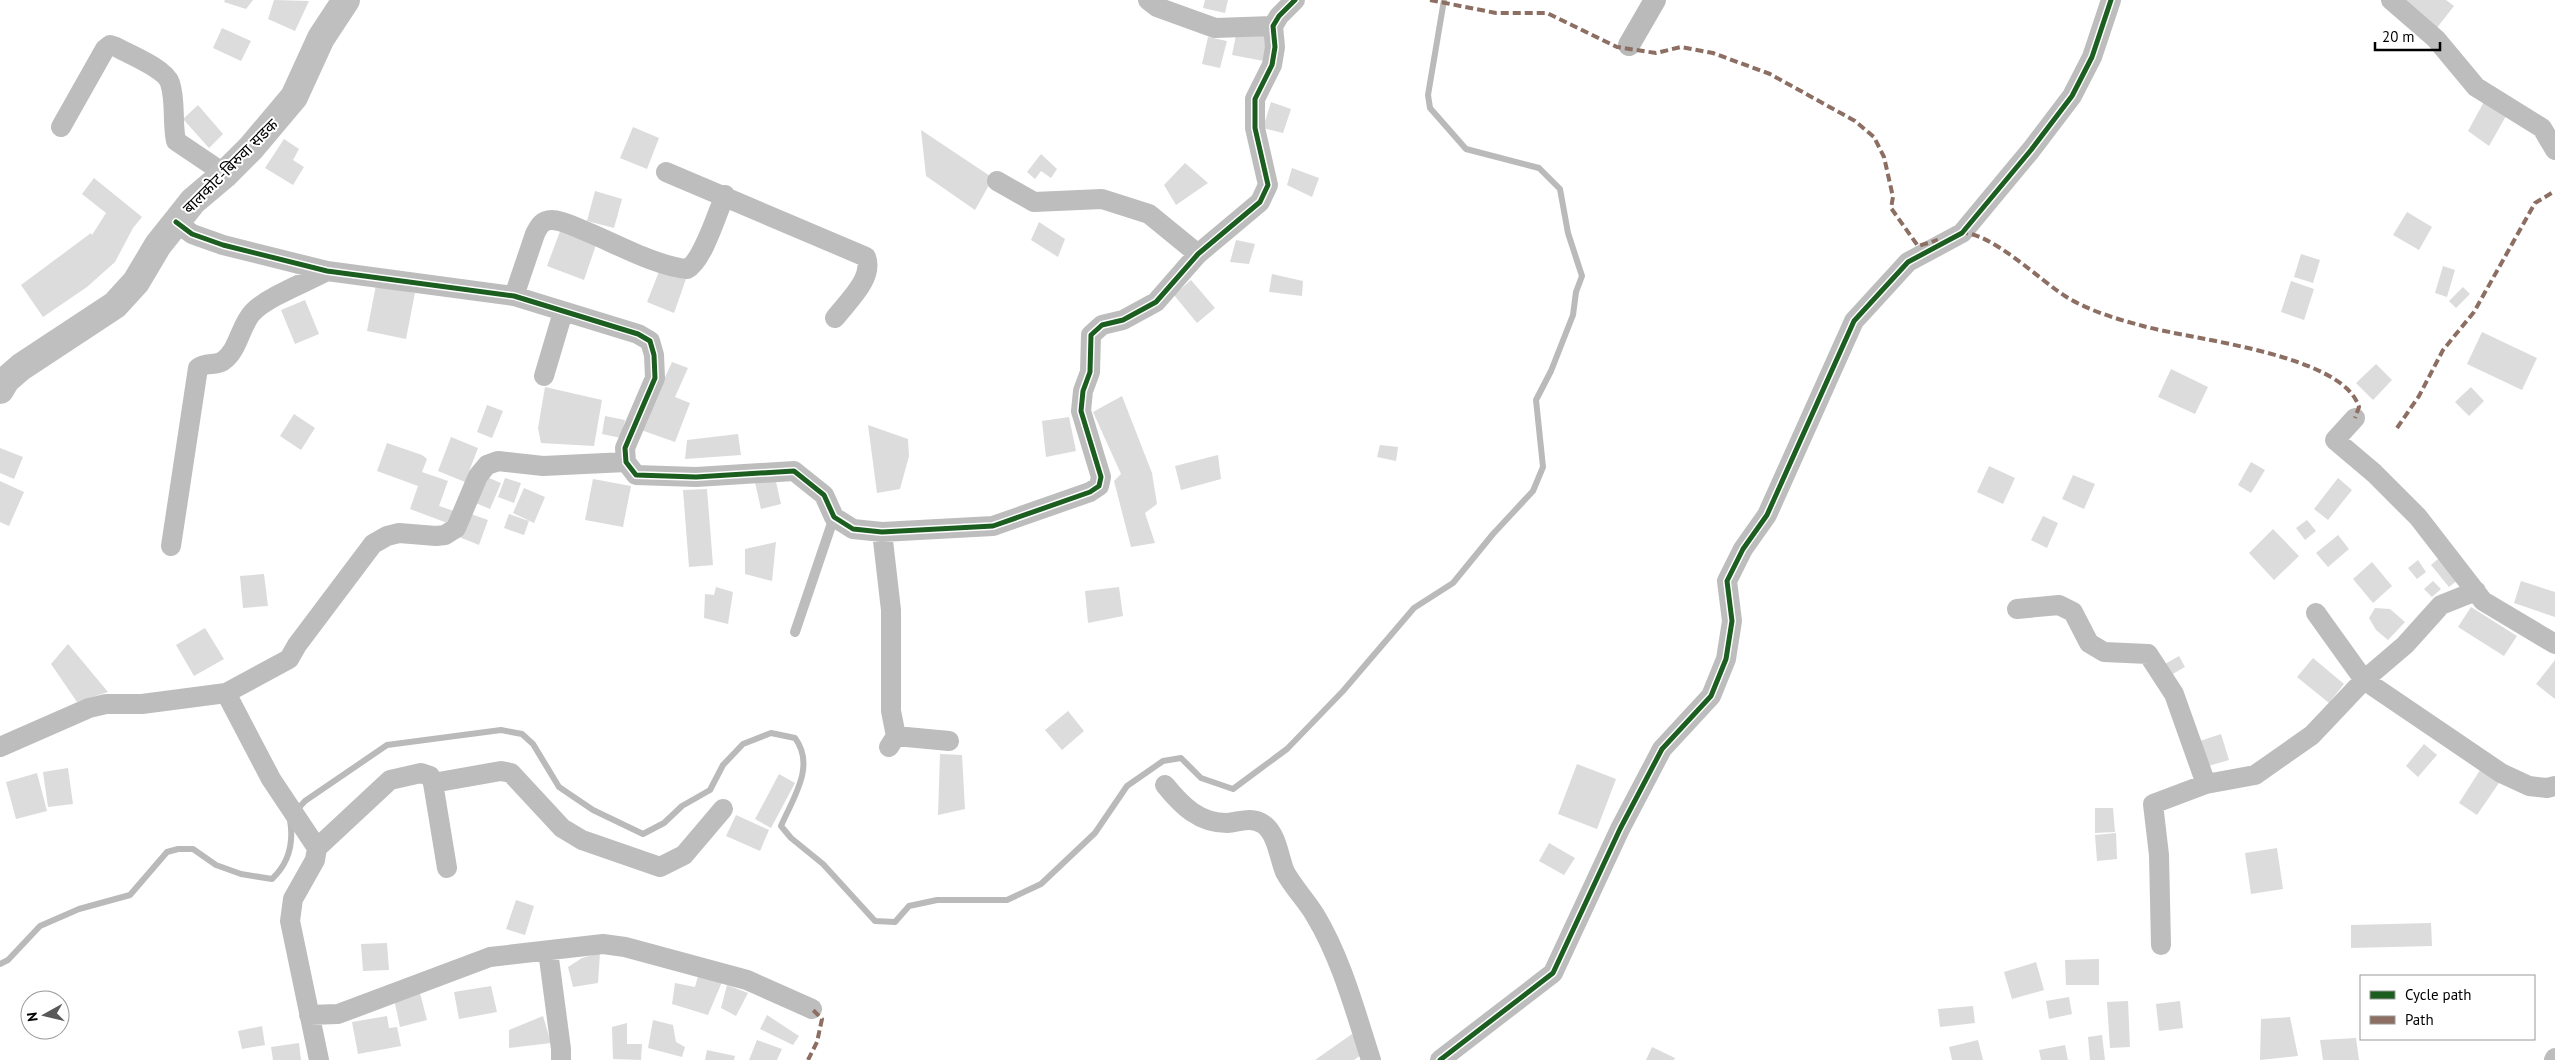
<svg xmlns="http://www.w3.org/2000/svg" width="2555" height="1060" font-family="'PT Sans','Noto Sans Devanagari',sans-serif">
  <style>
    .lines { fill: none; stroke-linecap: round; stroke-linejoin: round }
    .stream { stroke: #bababa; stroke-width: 6 }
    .canal { stroke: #bababa; stroke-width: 22 }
    .building { fill: #dcdcdc }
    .lane { stroke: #bdbdbd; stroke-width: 10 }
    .street { stroke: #bdbdbd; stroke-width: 20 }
    .secondary { stroke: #bfbfbf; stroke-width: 28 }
    .quiet { stroke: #8d6e63; stroke-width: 4; stroke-dasharray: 8 4; stroke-linecap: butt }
    .cycleway-casing { stroke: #fff; stroke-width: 8 }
    .cycleway { stroke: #1b5e20; stroke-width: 5 }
    .labels { text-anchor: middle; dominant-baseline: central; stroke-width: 4; stroke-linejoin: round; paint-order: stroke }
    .street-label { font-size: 16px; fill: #000; stroke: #fff }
  </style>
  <rect width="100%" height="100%" fill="#fff"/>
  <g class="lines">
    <path class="stream" d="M 295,812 L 305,801 L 387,745 L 501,730 L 522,734 L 533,744 L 559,787 L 593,810 L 643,834 L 664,823 L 682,806 L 710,790 L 723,765 L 743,744 L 771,733 L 795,738 C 816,766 793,798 781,826 L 791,838 L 823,864 L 875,921 L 895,922 L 909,906 L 937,900 L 1007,900 L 1041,884 L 1095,833 L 1127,786 L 1163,761 L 1181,758 L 1201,778 L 1233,789 L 1287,749 L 1343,691 L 1414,608 L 1453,583 L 1493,534 L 1533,491 L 1543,467 L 1536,400 L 1551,371 L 1573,315 L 1576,292 L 1582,276 L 1568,233 L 1560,189 L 1539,168 L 1466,149 L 1430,108 L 1428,95 L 1444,0
      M 0,964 L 8,960 L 40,926 L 79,909 L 130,895 L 167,852 L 178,849 L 193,849 L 216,865 L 241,874 L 272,879 C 289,863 294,843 290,820"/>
    <path class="canal" d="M 1629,45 L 1655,0"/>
  </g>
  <path class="building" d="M 225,0 L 253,0 L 246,9 L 224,2 Z
    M 274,0 L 309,1 L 295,31 L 268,19 Z
    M 1205,0 L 1228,0 L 1225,13 L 1203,8 Z
    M 2401,0 L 2446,0 L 2454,6 L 2436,29 Z
    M 222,28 L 251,41 L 241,61 L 213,48 Z
    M 1237,30 L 1268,35 L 1264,61 L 1232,55 Z
    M 1208,37 L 1227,41 L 1220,68 L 1202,64 Z
    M 2486,98 L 2510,109 L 2489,146 L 2468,131 Z
    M 1271,102 L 1291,109 L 1283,133 L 1263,128 Z
    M 198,105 L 223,134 L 209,148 L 183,119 Z
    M 633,127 L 659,138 L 647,169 L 620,158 Z
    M 921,130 L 993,178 L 975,210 L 926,176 Z
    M 284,139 L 299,149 L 293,160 L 304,167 L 293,185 L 265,168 Z
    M 1041,154 L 1057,169 L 1051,178 L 1041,171 L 1035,179 L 1027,172 Z
    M 1185,163 L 1208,183 L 1176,205 L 1164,185 Z
    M 1292,168 L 1319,178 L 1312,197 L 1287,185 Z
    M 94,178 L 142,217 L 133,228 L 115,262 L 87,287 L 43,317 L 21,285 L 91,233 L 92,235 L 106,213 L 82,194 Z
    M 595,191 L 622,199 L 614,228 L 587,221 Z
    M 2407,212 L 2432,227 L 2419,250 L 2393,235 Z
    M 1039,222 L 1065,239 L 1058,257 L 1031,240 Z
    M 562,226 L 598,239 L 584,280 L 547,266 Z
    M 1236,240 L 1255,244 L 1249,264 L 1230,262 Z
    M 2301,254 L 2320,260 L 2313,283 L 2294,277 Z
    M 2443,266 L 2455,270 L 2447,297 L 2435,293 Z
    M 660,269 L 686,279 L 674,313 L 647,302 Z
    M 1272,274 L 1303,281 L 1302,296 L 1269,292 Z
    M 1191,280 L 1215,308 L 1197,323 L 1174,295 Z
    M 2291,281 L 2314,289 L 2304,320 L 2281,312 Z
    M 376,285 L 415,293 L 406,339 L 367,331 Z
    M 2463,287 L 2470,294 L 2456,308 L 2449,301 Z
    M 305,300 L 319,334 L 295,344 L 281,310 Z
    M 2482,332 L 2537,358 L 2522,390 L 2467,364 Z
    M 672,362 L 688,368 L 675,397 L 690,403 L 675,442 L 641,430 Z
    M 2376,364 L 2392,380 L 2373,400 L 2356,383 Z
    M 2171,369 L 2208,387 L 2195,414 L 2158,397 Z
    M 545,387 L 602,400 L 594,446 L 541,443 L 538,428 Z
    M 2471,387 L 2484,401 L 2469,416 L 2455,402 Z
    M 1122,396 L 1152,473 L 1157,504 L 1145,513 L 1155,543 L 1131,547 L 1114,481 L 1121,474 L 1093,412 Z
    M 487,405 L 503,411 L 492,438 L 477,432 Z
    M 294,414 L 315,428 L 301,450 L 280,436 Z
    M 605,416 L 625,420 L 621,438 L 602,434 Z
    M 1069,417 L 1076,451 L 1046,457 L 1042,421 Z
    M 868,425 L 908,439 L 909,456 L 900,489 L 877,493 Z
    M 738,434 L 741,455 L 685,459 L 687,440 Z
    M 451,437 L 478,448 L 465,482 L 438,471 Z
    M 387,443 L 422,455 L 427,459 L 422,472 L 448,481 L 439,506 L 454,511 L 450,524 L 410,509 L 418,486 L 377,471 Z
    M 1380,445 L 1398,447 L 1396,461 L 1377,457 Z
    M 0,448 L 23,457 L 14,479 L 0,473 Z
    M 1218,455 L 1221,479 L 1181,490 L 1175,466 Z
    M 2251,462 L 2265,470 L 2251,493 L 2238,485 Z
    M 1989,466 L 2015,478 L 2003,504 L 1977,492 Z
    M 774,473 L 781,504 L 761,509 L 754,478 Z
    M 482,475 L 501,483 L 490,509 L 471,501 Z
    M 2073,475 L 2095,484 L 2084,509 L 2062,499 Z
    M 505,478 L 521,483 L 514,503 L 498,497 Z
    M 2338,478 L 2352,490 L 2328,520 L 2314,509 Z
    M 593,479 L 631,486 L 623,527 L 585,520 Z
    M 0,481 L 24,492 L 9,526 L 0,522 Z
    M 524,488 L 545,497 L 534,523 L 513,513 Z
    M 707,489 L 713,565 L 689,567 L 683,490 Z
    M 468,513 L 488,520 L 479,545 L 459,537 Z
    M 509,514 L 529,521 L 524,535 L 504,528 Z
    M 2043,516 L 2058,523 L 2047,548 L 2031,540 Z
    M 2307,520 L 2316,531 L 2305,540 L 2296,528 Z
    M 2273,529 L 2299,556 L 2274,580 L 2249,553 Z
    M 2338,535 L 2349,549 L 2328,567 L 2316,553 Z
    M 776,542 L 772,581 L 745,574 L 745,549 Z
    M 2445,553 L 2463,576 L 2449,587 L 2431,565 Z
    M 2418,560 L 2426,572 L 2417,579 L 2408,568 Z
    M 2372,562 L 2392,586 L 2373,603 L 2353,579 Z
    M 264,574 L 268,606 L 243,608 L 240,576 Z
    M 2433,581 L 2441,589 L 2432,597 L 2424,589 Z
    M 2521,581 L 2555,592 L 2555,617 L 2514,603 Z
    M 716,587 L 733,592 L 728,624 L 704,618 L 705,594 L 714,595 Z
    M 1119,587 L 1123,616 L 1088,623 L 1085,591 Z
    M 2471,607 L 2517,636 L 2504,656 L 2458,627 Z
    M 2375,608 L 2390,609 L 2405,622 L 2388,640 L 2376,630 L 2369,618 Z
    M 205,628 L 224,659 L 194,676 L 176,645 Z
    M 68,644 L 108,692 L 77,702 L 51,664 Z
    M 2179,656 L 2185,667 L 2171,675 L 2165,664 Z
    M 2313,658 L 2344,684 L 2329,703 L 2297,677 Z
    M 2555,660 L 2555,699 L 2536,684 Z
    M 1068,711 L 1084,731 L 1062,750 L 1045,730 Z
    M 2221,734 L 2229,760 L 2205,767 L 2197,742 Z
    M 2424,744 L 2437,755 L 2418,777 L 2406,766 Z
    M 940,754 L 962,755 L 965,809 L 938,815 Z
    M 1577,764 L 1616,779 L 1597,829 L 1558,814 Z
    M 2482,767 L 2501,780 L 2477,815 L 2459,803 Z
    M 68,768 L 73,804 L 48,807 L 43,772 Z
    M 37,773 L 47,811 L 16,819 L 6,782 Z
    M 779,774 L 795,783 L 771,828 L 755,819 Z
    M 2095,808 L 2113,808 L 2115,832 L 2095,833 Z
    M 736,815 L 769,830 L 760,851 L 726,836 Z
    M 2116,833 L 2117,859 L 2097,861 L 2095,835 Z
    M 1549,843 L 1575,858 L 1564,875 L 1539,861 Z
    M 2277,848 L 2283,889 L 2251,894 L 2245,853 Z
    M 516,900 L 534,906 L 525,935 L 506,929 Z
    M 2431,923 L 2432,946 L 2351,948 L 2351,925 Z
    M 387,943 L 389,970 L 363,971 L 361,944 Z
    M 600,953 L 598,983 L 573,987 L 568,967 L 582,958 Z
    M 2099,959 L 2099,985 L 2066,985 L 2065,960 Z
    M 2036,962 L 2044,990 L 2012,999 L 2004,972 Z
    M 698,976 L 722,982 L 708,1015 L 672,1004 L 675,983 L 695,987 Z
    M 727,985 L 748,993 L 736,1016 L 721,1008 Z
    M 491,986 L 497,1012 L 459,1019 L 454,992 Z
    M 420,993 L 427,1020 L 400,1027 L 394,999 Z
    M 2069,997 L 2072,1014 L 2049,1019 L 2046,1001 Z
    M 2128,1001 L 2130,1047 L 2110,1048 L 2107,1002 Z
    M 2180,1001 L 2183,1028 L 2159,1031 L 2156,1004 Z
    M 1973,1006 L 1975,1023 L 1940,1027 L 1938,1009 Z
    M 767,1015 L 799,1036 L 793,1045 L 760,1029 Z
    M 387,1016 L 389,1028 L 397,1027 L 401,1046 L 358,1054 L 352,1022 Z
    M 543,1016 L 551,1043 L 509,1048 L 509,1030 Z
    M 2290,1017 L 2298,1056 L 2260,1060 L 2261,1019 Z
    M 653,1020 L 673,1025 L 676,1042 L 685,1047 L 682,1057 L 648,1048 Z
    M 627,1023 L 627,1044 L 642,1044 L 641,1060 L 613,1059 L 612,1027 Z
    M 262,1026 L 265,1045 L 242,1049 L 238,1031 Z
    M 1352,1034 L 1365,1052 L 1354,1060 L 1315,1060 Z
    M 2102,1035 L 2105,1060 L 2090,1060 L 2088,1037 Z
    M 2356,1038 L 2359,1060 L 2323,1060 L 2320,1040 Z
    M 757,1040 L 782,1049 L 777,1060 L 749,1060 Z
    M 1978,1040 L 1983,1060 L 1952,1060 L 1949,1047 Z
    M 299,1043 L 301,1060 L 273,1060 L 271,1047 Z
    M 2065,1045 L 2068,1060 L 2041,1060 L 2039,1050 Z
    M 1652,1047 L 1675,1058 L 1674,1060 L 1646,1060 Z
    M 707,1050 L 735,1056 L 734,1060 L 705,1060 Z"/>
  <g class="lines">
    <path class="lane" d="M 795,632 L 834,517"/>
    <path class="street" d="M 1148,0 L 1157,7 L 1215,28 L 1273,26
      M 2391,0 L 2436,39 L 2476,87 L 2542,128 L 2555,150
      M 61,127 L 105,49 L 110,45 L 116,47 C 129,54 166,69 170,83 C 176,101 172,122 176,141 L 225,174
      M 666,172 L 866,257 C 874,278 848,301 835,318
      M 997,181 L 1034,202 L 1102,199 L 1149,214 L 1198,254
      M 176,222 L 192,234 L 223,245 L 327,271 L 514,296 L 638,334 L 650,341 L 654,355 L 655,378 L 625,448 L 626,462 L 636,475 L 696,477 L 794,471 L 824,495 L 834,517 L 853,529 L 882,532 L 993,526 L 1090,492 L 1099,486 L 1101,477 L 1081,411 L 1083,391 L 1090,372 L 1091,335 L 1102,325 L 1123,320 L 1156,302 L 1198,254 L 1260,202 L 1268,185 L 1255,128 L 1255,99 L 1272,65 L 1275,47 L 1273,26 L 1279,16 L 1295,0
      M 514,296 L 535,234 C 539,226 542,220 552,220 C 562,220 575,227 585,231 C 615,243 655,266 687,269 C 703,261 717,213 725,195
      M 544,376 L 563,312
      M 2355,418 L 2335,440 L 2374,473 L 2418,517 L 2483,601 L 2555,644
      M 882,532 L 891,610 L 891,711 L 896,736 L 889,747
      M 171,546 L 198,368 C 206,362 215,366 223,361 C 239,350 240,325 253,312 C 267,297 307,282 327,271
      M 2017,609 L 2059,605 L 2073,612 L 2089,643 L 2104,652 L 2148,654 L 2174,694 L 2206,784
      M 2316,613 L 2364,680 L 2501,773 L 2529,786 L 2547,788 L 2555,786
      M 226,693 L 271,779 L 317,848 L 315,860 L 293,899 L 290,921 L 319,1060
      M 896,736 L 949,741
      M 0,747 L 89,708 L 106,704 L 142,704 L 226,693 L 289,659 L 297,645 L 373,544 L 387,536 L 399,533 L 436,536 L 445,535 L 456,528 L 478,476 L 487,465 L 498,461 L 543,466 L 626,462
      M 433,783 L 501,771 L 511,773 L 562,828 L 582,840 L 660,867 L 684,855 L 723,809
      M 1165,785 C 1182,806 1199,823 1227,823 C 1240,822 1251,816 1263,824 C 1277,833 1279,858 1285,872 C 1293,887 1306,900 1315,915 C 1342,960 1355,1011 1371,1060
      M 317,848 L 390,780 L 421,773 L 430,776 L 433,783 L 447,868
      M 2161,945 L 2159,855 L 2153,804 L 2206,784 L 2255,775 L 2312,735 L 2364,680 L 2405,645 L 2441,605 L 2476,591
      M 548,951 L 561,1049 L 561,1060
      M 309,1015 L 338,1014 L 490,957 L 603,944 L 625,947 L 747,980 L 812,1009
      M 1440,1060 L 1553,973 L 1620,829 L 1662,749 L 1711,696 L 1726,659 L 1732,621 L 1727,581 L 1743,549 L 1767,515 L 1854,321 L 1908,262 L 1962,233 L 2031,150 L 2072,96 L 2092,57 L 2111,0
      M 2554,1060 L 2555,1058"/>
    <path class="secondary" d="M 0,390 L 6,380 L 21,367 L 115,305 L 136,282 L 158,245 L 193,201 L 225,174 L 251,148 L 294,97 L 321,38 L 346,0"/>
    <path class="quiet" d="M 1430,0 L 1496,13 L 1547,13 L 1617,47 L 1656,53 L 1681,47 L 1713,53 L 1770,74 L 1855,121 L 1874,137 L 1884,157 L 1893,197 L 1891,208 L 1918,246 L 1938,240
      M 1960,233 C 1989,230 2041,281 2065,296 C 2089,311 2117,319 2143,326 C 2193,340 2343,354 2359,407 L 2355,418
      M 2397,428 L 2419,396 L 2443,350 L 2474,312 L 2535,203 L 2555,191
      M 808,1060 L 817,1042 L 822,1019 L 812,1009"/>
    <g class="cycleway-casing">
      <path id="cycleway" d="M 176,222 L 192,234 L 223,245 L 327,271 L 514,296 L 638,334 L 650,341 L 654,355 L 655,378 L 625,448 L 626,462 L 636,475 L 696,477 L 794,471 L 824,495 L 834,517 L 853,529 L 882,532 L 993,526 L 1090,492 L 1099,486 L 1101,477 L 1081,411 L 1083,391 L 1090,372 L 1091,335 L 1102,325 L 1123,320 L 1156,302 L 1198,254 L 1260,202 L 1268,185 L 1255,128 L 1255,99 L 1272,65 L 1275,47 L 1273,26 L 1279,16 L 1295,0
        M 1440,1060 L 1553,973 L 1620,829 L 1662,749 L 1711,696 L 1726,659 L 1732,621 L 1727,581 L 1743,549 L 1767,515 L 1854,321 L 1908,262 L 1962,233 L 2031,150 L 2072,96 L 2092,57 L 2111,0"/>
    </g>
    <use href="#cycleway" class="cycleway"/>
  </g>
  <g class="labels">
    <g class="street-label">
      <text transform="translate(230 166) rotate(-45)">बालकोट-बिरुवा सडक</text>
    </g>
  </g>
  <rect x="2360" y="975" width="175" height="65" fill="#ffffff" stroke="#999999"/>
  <rect x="2370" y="991" width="25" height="8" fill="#1b5e20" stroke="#999999"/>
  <text x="2405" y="1000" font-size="15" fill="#000000">Cycle path</text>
  <rect x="2370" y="1016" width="25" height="8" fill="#8d6e63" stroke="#999999"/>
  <text x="2405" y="1025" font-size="15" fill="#000000">Path</text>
  <g transform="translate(45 1015) rotate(262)"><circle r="24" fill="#ffffff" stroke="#999999"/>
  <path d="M0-4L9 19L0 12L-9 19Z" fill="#595959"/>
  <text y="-8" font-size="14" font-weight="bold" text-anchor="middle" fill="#000000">N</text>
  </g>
  <path d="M2375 42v8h65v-8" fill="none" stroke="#000000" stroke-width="2.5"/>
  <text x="2382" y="42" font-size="15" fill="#000000" stroke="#ffffff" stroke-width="4" paint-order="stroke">20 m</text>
</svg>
